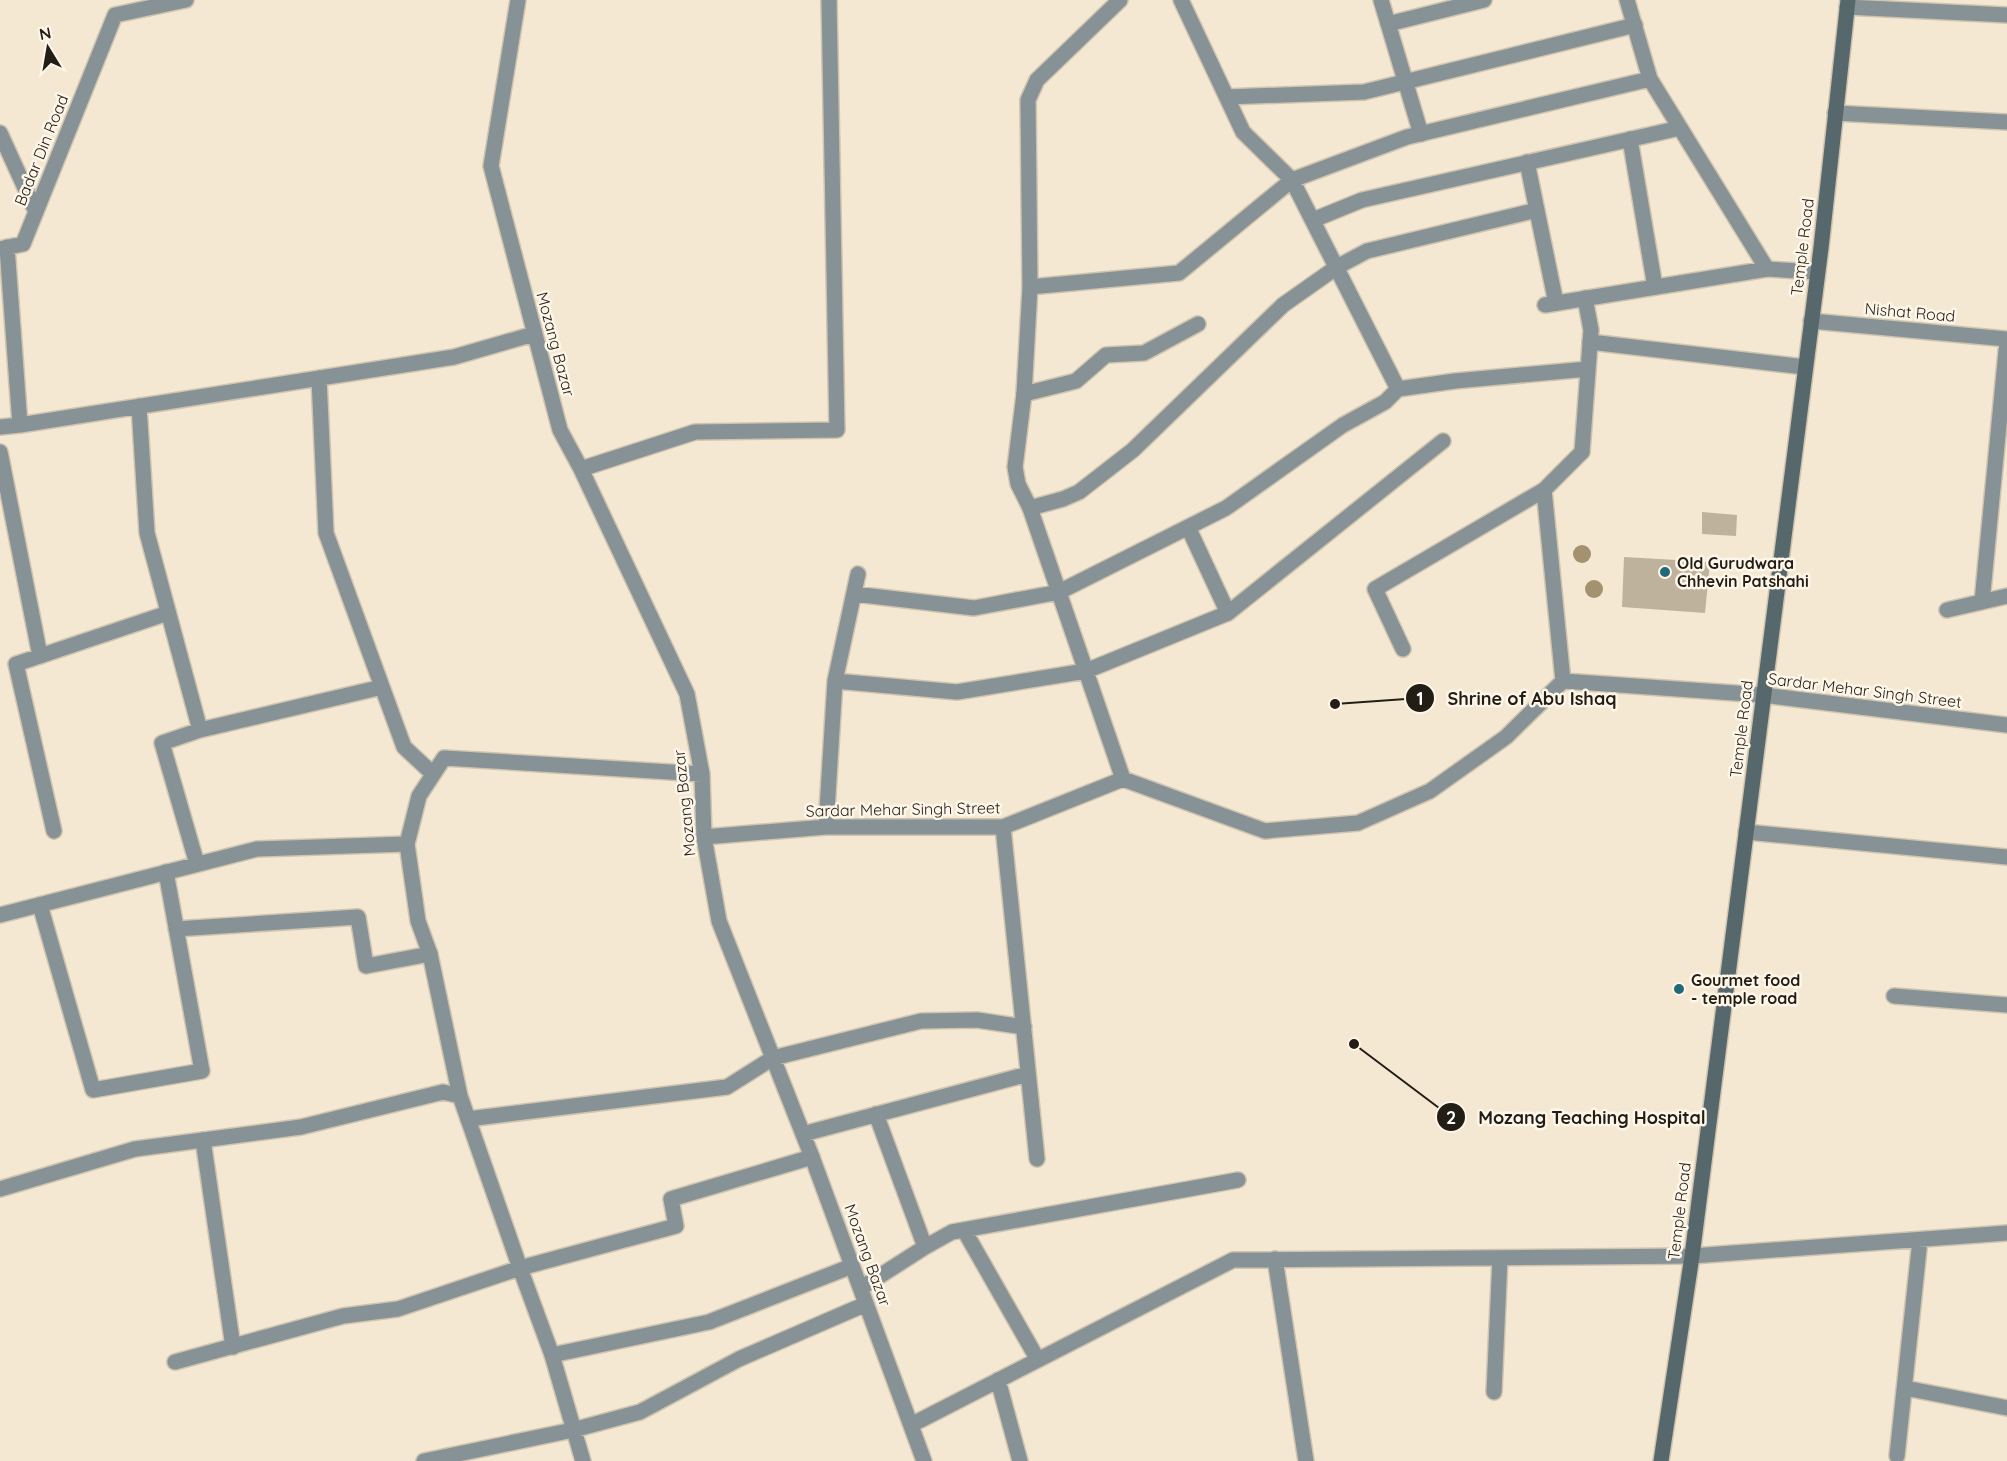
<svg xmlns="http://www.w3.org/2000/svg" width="2007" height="1461" font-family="Quicksand,sans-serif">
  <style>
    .building { fill: #beb29d }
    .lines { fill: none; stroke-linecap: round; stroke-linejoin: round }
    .lane-casing { stroke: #cfc4b0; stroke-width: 18 }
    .street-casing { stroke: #cfc4b0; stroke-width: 18 }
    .secondary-casing { stroke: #cfc4b0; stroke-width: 18 }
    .lane { stroke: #869295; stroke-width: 15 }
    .street { stroke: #869295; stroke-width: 15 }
    .secondary { stroke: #57686d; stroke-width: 15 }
    .tree { fill: #a3916f }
    .poi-dot { fill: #226978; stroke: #fef6e9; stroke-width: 2 }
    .labels { text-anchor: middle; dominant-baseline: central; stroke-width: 5; stroke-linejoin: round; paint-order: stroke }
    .street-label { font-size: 16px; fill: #221e16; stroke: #fef6e9 }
    .poi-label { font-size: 16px; font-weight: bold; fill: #221e16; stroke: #fef6e9; text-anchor: start }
    .leader { fill: none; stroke: #221e16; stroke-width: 2 }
    .callout-dot { fill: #221e16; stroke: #fef6e9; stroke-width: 2 }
    .mark-label { font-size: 18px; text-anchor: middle; font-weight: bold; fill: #fff }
    .callout-label { font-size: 18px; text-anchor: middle; font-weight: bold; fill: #221e16; stroke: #fef6e9; stroke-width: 5; stroke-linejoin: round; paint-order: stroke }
  </style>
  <rect width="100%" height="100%" fill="#f5e8d2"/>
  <path class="building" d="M 1702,512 L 1737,515 L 1736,536 L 1702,534 Z
    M 1624,557 L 1710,562 L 1705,613 L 1622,607 Z"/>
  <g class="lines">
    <g class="lane-casing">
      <path id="lane" d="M 1381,0 L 1421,134
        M 1388,24 L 1484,0
        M 1227,97 L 1364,92 L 1635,25
        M 1630,139 L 1655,287
        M 1527,162 L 1556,303
        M 1313,220 L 1362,200 L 1680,128
        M 1024,394 L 1076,381 L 1106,355 L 1144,353 L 1198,324
        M 1582,452 L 1591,330 L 1585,298
        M 1030,508 L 1063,499 L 1079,492 L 1133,450 L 1283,305 L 1337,267 L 1367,251 L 1537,210
        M 1188,527 L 1228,613
        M 1059,592 L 1226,508 L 1343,425 L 1385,402 L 1398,389 L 1455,381 L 1588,369
        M 40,656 L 168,613
        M 40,905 L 93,1090 L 202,1071 L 166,872
        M 176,929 L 358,917 L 366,966 L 430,954
        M 468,1119 L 727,1087 L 773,1058
        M 203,1140 L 233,1347
        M 520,1268 L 676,1226 L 671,1199 L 812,1157
        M 552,1355 L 709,1322 L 852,1266
        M 424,1461 L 573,1430"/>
    </g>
    <g class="street-casing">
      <path id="street" d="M 518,0 L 491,166 L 560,430 L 581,469 L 687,694 L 702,774 L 704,837 L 719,921 L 812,1157 L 924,1461
        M 1120,0 L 1037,80 L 1028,100 L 1030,287 L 1024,394 L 1015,467 L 1018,484 L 1030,508 L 1123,779
        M 1181,0 L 1243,132 L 1292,180 L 1398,389
        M 1627,0 L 1650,79 L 1767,269 L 1817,272
        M 1847,7 L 2007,15
        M 1835,113 L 2007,122
        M 0,133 L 36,212
        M 0,249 L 23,244 L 115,15 L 186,0
        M 1030,287 L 1179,273 L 1292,180 L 1407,137 L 1650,79
        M 1545,305 L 1767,269
        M 1811,321 L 2007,339
        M 1590,342 L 1805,367
        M 319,378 L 326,533 L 404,747 L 433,774
        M 139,406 L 147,533 L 200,730
        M 20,425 L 454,357 L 534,334
        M 0,427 L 20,425 L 7,247
        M 0,452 L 40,656 L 16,664 L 54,831
        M 581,469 L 695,432 L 837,430 L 829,0
        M 854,594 L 974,608 L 1059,592
        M 1982,602 L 2007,341
        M 1947,610 L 2007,596
        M 1403,649 L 1375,589 L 1544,490
        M 835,681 L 957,692 L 1086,671 L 1228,613 L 1443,441
        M 1563,681 L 1544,490 L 1582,452
        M 826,827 L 835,681 L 858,574
        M 1003,827 L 1037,1159
        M 1746,832 L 2007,857
        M 704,837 L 826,827 L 1003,827 L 1123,779 L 1265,831 L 1358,823 L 1430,791 L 1506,737 L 1563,681 L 1763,695 L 2007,725
        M 197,864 L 162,743 L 200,730 L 382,687
        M 0,915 L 257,849 L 407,844
        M 1894,996 L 2007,1005
        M 773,1058 L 921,1021 L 977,1020 L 1024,1027
        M 876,1114 L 925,1247
        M 803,1134 L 1028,1074
        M 0,1189 L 135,1149 L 301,1127 L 443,1092 L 460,1096
        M 964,1230 L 1038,1360
        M 1275,1259 L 1306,1461
        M 861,1288 L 925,1247 L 952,1232 L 1238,1180
        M 175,1362 L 343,1316 L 398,1309 L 520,1268
        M 998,1380 L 1020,1461
        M 1905,1388 L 2007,1408
        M 1494,1392 L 1500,1258
        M 911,1425 L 1233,1260 L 1692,1256 L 2007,1233
        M 573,1430 L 640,1412 L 739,1359 L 866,1304
        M 1897,1456 L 1920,1240
        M 583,1461 L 552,1355 L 520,1268 L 460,1096 L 430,954 L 418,921 L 407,844 L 419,796 L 444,758 L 702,774"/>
    </g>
    <g class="secondary-casing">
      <path id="secondary" d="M 1661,1461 L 1692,1256 L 1821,248 L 1848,0"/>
    </g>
    <use href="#lane" class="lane"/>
    <use href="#street" class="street"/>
    <use href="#secondary" class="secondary"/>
  </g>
  <g class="tree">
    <circle cx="1582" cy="554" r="9"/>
    <circle cx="1594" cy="589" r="9"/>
  </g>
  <g class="poi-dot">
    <circle cx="1665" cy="572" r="6"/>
    <circle cx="1679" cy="989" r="6"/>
  </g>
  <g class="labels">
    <g class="street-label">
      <text transform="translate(41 150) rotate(-68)">Badar Din Road</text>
      <text transform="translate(1802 247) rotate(-83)">Temple Road</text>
      <text transform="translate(1910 312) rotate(5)">Nishat Road</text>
      <text transform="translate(556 344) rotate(75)">Mozang Bazar</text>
      <text transform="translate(1865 690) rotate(7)">Sardar Mehar Singh Street</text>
      <text transform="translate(1741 729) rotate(-83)">Temple Road</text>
      <text transform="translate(684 803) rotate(-96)">Mozang Bazar</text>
      <text transform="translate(903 809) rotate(-1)">Sardar Mehar Singh Street</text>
      <text transform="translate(1679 1211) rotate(-83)">Temple Road</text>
      <text transform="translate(868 1255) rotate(70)">Mozang Bazar</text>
    </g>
    <g class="poi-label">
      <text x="1677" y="563">Old Gurudwara<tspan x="1677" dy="18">Chhevin Patshahi</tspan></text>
      <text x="1691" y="980">Gourmet food<tspan x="1691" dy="18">- temple road</tspan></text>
    </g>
  </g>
  <path class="leader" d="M1335 704L1420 698M1354 1044L1451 1117"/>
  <g class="callout-dot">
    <circle cx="1335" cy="704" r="6"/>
    <circle cx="1354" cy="1044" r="6"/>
    <circle cx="1420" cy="698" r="15"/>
    <circle cx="1451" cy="1117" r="15"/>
  </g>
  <g class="mark-label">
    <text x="1420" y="705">1</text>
    <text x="1451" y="1124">2</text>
  </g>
  <g class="callout-label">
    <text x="1532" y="705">Shrine of Abu Ishaq</text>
    <text x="1592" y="1124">Mozang Teaching Hospital</text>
  </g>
  <g transform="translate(48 48) rotate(349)" stroke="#fef6e9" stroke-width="4.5" paint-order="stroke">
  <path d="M0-4.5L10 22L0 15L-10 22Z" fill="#221e16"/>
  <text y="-9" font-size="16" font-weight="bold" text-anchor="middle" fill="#221e16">N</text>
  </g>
</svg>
